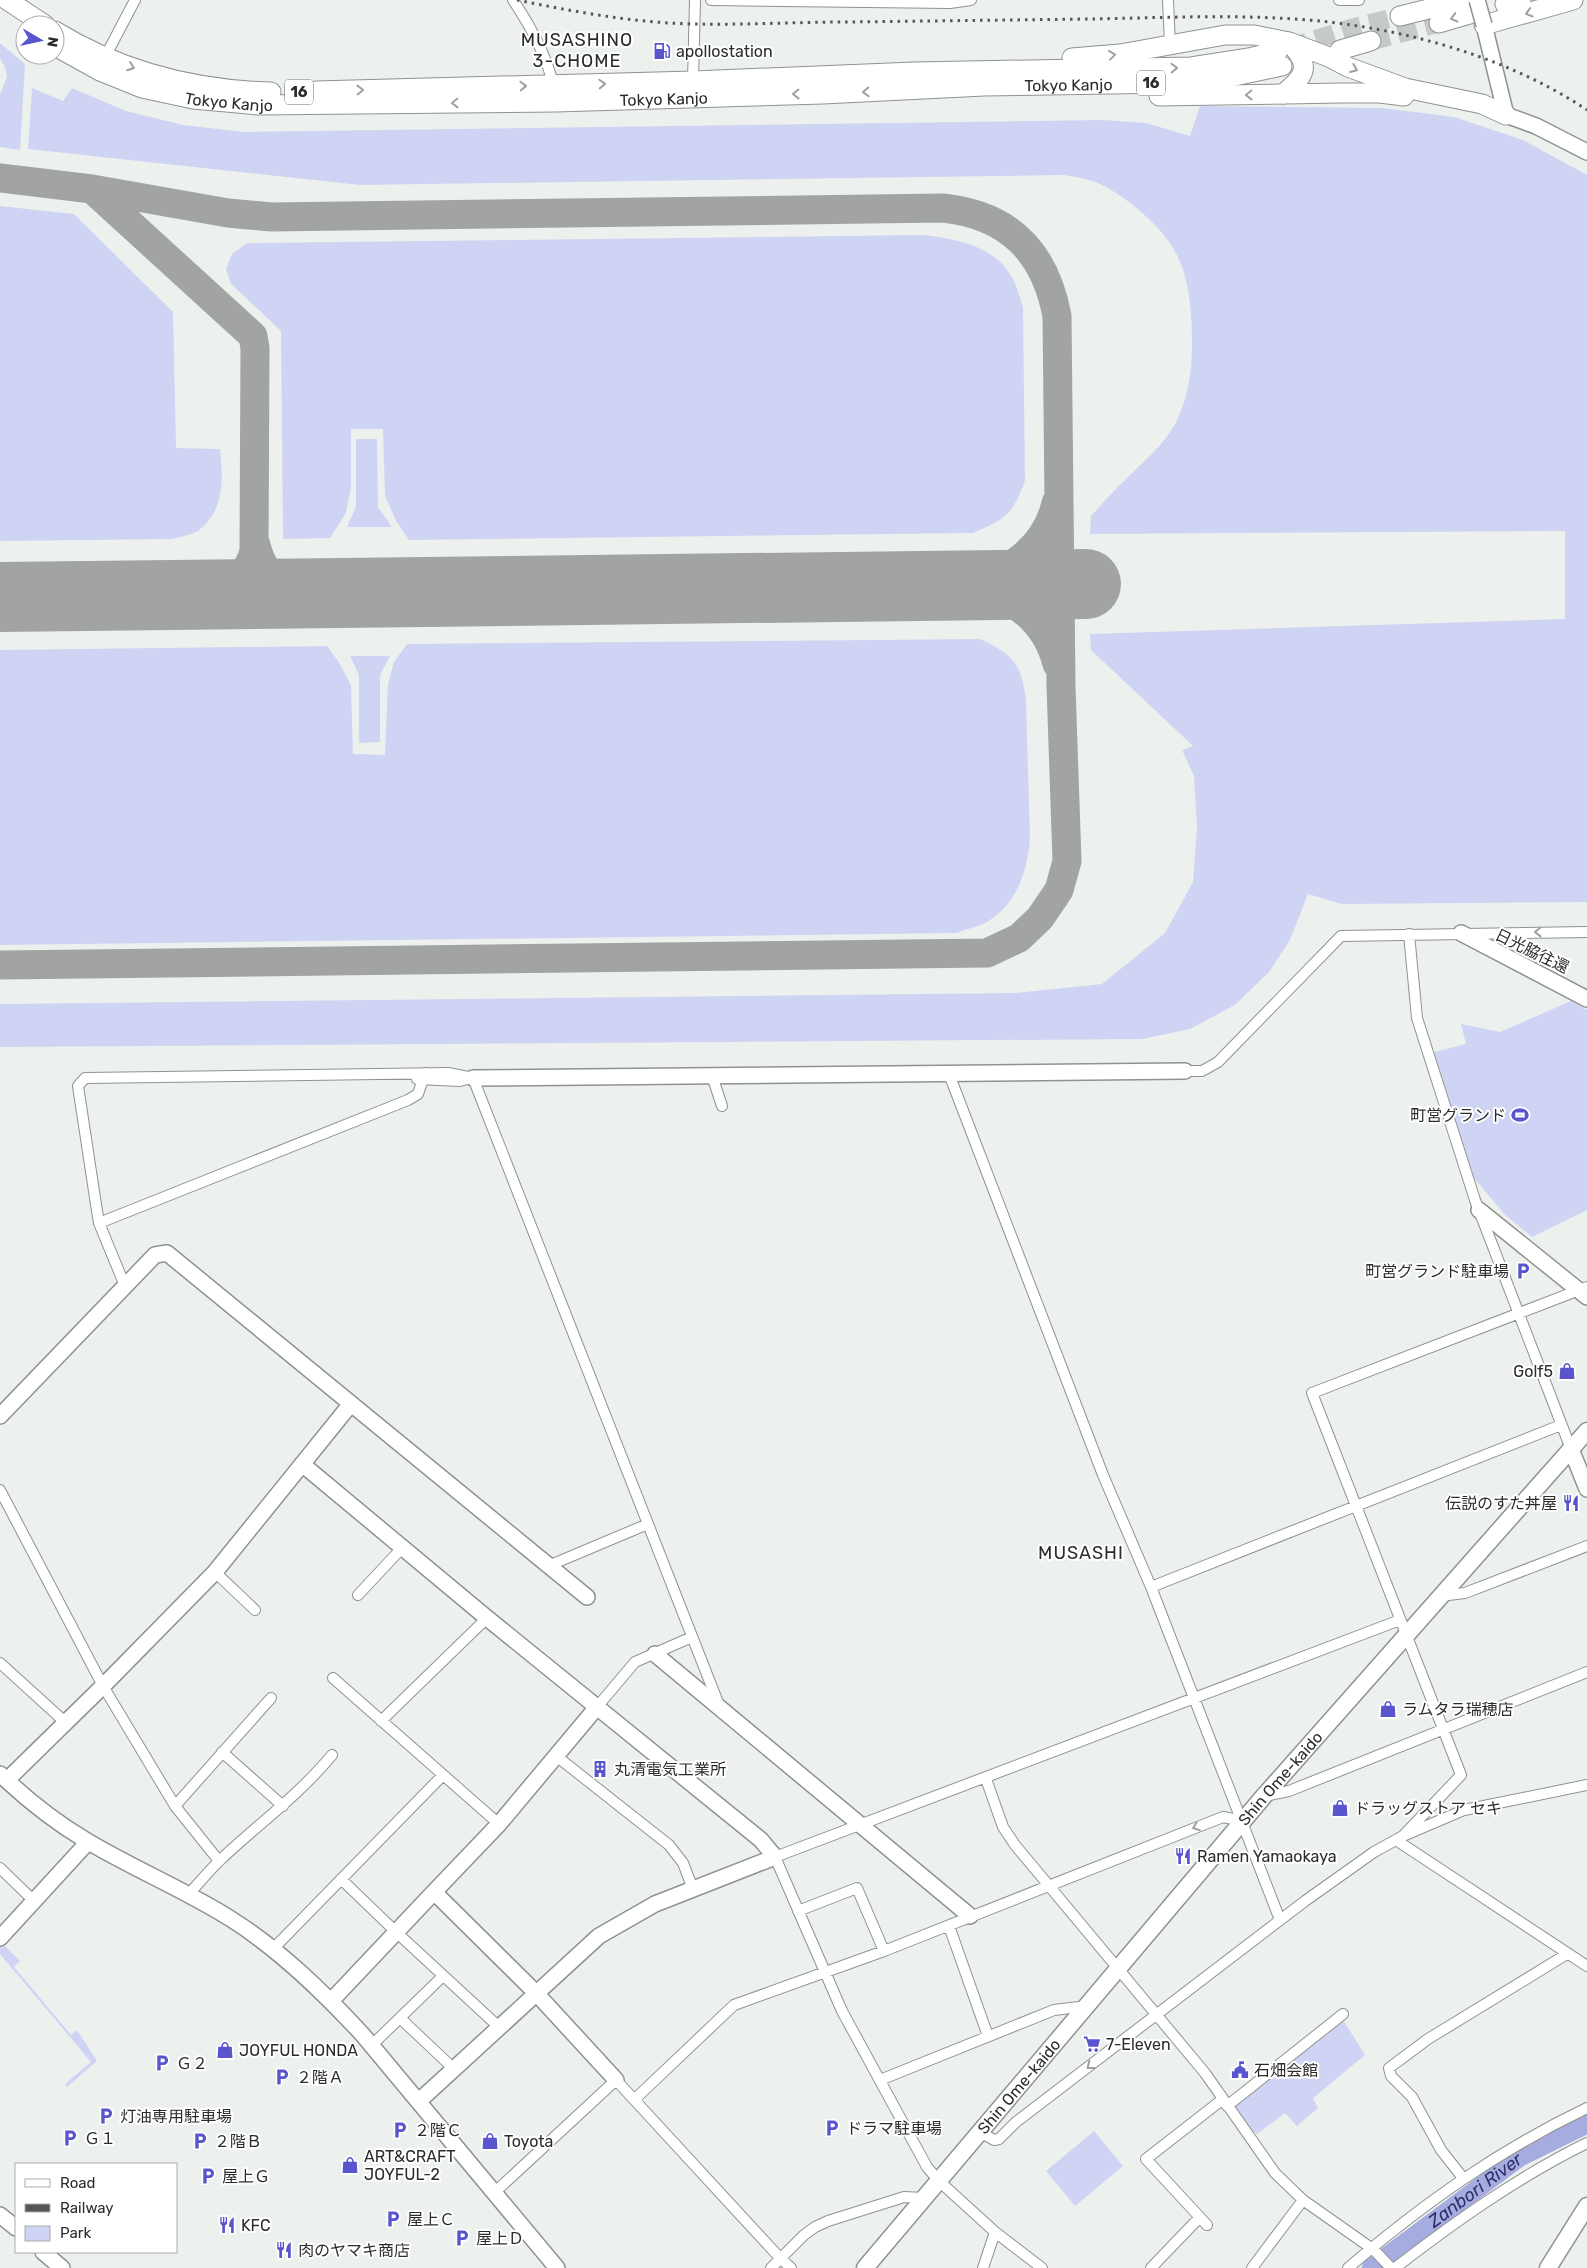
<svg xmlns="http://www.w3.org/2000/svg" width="1587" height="2268" font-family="Rubik,'Noto Sans JP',sans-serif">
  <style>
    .green { fill: #d0d4f4 }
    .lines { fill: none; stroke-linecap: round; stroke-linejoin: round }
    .river { stroke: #a7ace0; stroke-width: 19 }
    .taxiway { stroke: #a1a4a1; stroke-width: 29 }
    .runway { stroke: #a1a4a1; stroke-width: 70 }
    .highway-tunnel { stroke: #c6cac6; stroke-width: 19; stroke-dasharray: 19 9; stroke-linecap: butt }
    .street-casing { stroke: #8f938f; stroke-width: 12 }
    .secondary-casing { stroke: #8f938f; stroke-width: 18 }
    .primary-casing { stroke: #8f938f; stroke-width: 19 }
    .highway-casing { stroke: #8f938f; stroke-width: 21 }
    .street { stroke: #fff; stroke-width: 10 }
    .secondary { stroke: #fff; stroke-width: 15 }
    .primary { stroke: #fff; stroke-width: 16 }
    .highway { stroke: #fff; stroke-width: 19 }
    .rail { stroke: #555655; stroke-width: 3; stroke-dasharray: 2.5 5; stroke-linecap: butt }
    .secondary-bridge-casing { stroke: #8f938f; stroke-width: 18; stroke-linecap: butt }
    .secondary-bridge { stroke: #fff; stroke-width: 15 }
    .oneway { stroke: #a0a0a0 }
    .labels { text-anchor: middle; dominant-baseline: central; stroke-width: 4; stroke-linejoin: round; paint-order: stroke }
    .shield { fill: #fff; stroke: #6b6b6b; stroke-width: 1 }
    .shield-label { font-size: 15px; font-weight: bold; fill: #2b2c2b }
    .poi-label { font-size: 16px; fill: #2b2c2b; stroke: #fff; text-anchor: start }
    .street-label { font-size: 16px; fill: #2b2c2b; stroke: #fff }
    .neighbourhood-label { font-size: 18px; letter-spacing: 1px; fill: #2b2c2b; stroke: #fff }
    .water-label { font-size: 18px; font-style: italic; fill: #2f2e6c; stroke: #fff }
  </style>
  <rect width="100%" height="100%" fill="#edf1ed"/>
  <path class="green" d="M 0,43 L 25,64 L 20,150 L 0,147 L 0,94 L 7,77 L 5,67 L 0,59 Z
    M 32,88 L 63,101 L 72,88 L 126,111 L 183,125 L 244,132 L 1104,120 L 1146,123 L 1190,136 L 1200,106 L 1383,108 L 1454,117 L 1523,140 L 1587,175 L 1587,902 L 1342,904 L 1308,894 L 1290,940 L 1269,972 L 1235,1005 L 1190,1029 L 1142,1039 L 0,1047 L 0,1004 L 1015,993 L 1102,984 L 1165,933 L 1193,882 L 1197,828 L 1194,776 L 1182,750 L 1193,746 L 1091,650 L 1090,634 L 1565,619 L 1565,531 L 1090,534 L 1091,516 C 1103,503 1114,490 1127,478 C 1144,461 1163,446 1175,424 C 1188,399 1192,372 1192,344 C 1192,316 1190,281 1177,255 C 1164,228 1127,197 1100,184 C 1090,179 1075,177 1064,175 L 360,185 L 28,149 Z
    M 0,206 L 74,214 L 173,312 L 176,448 L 220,449 C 223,479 225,510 198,531 C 191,535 179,537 172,539 L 0,541 Z
    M 924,235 C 958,239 998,247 1014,281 C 1018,290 1020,299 1023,307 L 1025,481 C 1012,515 1006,519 973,533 L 409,540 L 396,521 L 385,496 L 383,429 L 351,429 L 351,487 L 346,513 L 330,538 L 283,539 L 281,331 L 231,284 L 226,269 L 232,254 L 247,243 Z
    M 356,439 L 377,439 L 378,507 L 392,527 L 347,527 L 356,507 Z
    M 980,639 C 1013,654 1022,664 1026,701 L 1030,839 C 1027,873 1017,903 987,922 C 978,927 966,929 957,933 L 0,945 L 0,650 L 327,646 L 340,664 L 351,685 L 353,754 L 385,755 L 388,684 L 394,662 L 407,644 Z
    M 350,656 L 390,656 L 380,675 L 380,742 L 359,743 L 359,675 Z
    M 1571,1001 L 1587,1010 L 1587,1210 L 1532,1237 L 1505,1215 L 1474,1178 L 1434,1052 L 1466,1044 L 1461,1024 L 1500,1032 Z
    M 3,1944 L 20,1961 L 14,1967 L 71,2035 L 77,2030 L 97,2061 L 67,2087 L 65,2084 L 91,2062 L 0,1954 L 0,1946 Z
    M 1342,2018 L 1365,2055 L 1313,2098 L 1318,2108 L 1297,2126 L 1285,2113 L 1257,2134 L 1243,2124 L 1231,2106 Z
    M 1094,2131 L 1123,2166 L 1075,2206 L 1046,2171 Z"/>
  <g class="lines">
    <path class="river" id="s1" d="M 1371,2268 L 1520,2157 L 1587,2124"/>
    <path class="taxiway" d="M 0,178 L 92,189 L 228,213 L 271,217 L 943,208 C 1009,215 1045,252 1057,316 L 1061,686 L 1067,861 L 1059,890 L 1040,918 L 1019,938 L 987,953 L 0,965
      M 92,189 L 253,336 L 255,348 L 254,551 C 248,575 232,585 211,595
      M 255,542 C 261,567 272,584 297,593
      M 961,584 C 1004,577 1046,549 1056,503
      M 954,585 C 1004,591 1044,613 1057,664"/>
    <path class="runway" d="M 0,597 L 1086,584"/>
    <path class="highway-tunnel" d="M 1470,14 L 1505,4
      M 1371,41 L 1439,23
      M 1289,48 L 1349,29 L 1400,16"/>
    <g class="street-casing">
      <path id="street" d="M 513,0 C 531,27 548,57 554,89
        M 711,0 L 950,3 L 971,0
        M 1168,0 L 1170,44
        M 1339,0 L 1359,0
        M 103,61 L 135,0
        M 693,81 L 695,0
        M 1409,934 L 1417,1018 L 1439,1087 L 1475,1200 L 1571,1449
        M 1185,1071 L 1202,1071 L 1218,1062 L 1341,936 L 1587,932
        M 949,1074 L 1103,1475 L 1151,1587 L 1280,1920
        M 712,1076 L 722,1106
        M 473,1078 L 719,1705
        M 417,1079 L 460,1081 L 472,1078
        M 99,1223 L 408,1100 L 418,1094 L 425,1073
        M 125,1286 L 99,1223 L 97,1211 L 78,1086 L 85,1078 L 448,1073 L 473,1078
        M 0,1490 L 103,1686 L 175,1806 L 219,1861
        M 548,1566 L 648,1524
        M 215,1572 L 255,1610
        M 1151,1587 L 1561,1425
        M 358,1595 L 402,1548
        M 1440,1596 L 1465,1593 L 1587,1546
        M 0,1663 L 65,1722
        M 333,1678 L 499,1824
        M 597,1707 L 635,1662 L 692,1637
        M 381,1721 L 487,1618
        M 222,1752 L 283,1806
        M 555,1755 L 669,1845 L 683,1863 L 693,1889
        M 986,1779 L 1003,1827 L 1015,1845 L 1205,2073 L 1275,2173 L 1303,2200 L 1374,2250 L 1391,2268
        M 1264,1796 L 1289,1791 L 1587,1672
        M 175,1806 L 271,1698
        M 1403,1836 L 1461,1775 L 1312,1393 L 1587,1287
        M 1396,1840 L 1587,1966
        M 0,1868 L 34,1901
        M 341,1879 L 395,1931 L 499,2027
        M 188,1895 C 198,1884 208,1872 219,1861 C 257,1825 299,1795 332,1755
        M 798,1911 L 857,1888 L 884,1951
        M 949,1926 L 988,2036
        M 272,1950 L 443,1775
        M 400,2018 L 454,2069
        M 372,2045 L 443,1976
        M 880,2080 L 1054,2010 L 1087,2006
        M 635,2099 L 734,2005 L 884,1951 L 1223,1817 L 1243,1821
        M 1227,2106 L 1343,2014
        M 980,2132 L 994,2140 L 999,2139 L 1016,2122 L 1305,1901 L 1374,1852 L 1403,1836 L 1464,1810 L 1587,1785
        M 1463,2178 L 1441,2150 L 1412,2097 L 1391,2076 L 1389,2068 L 1428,2039 L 1567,1954
        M 495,2192 L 616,2080 L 780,2258 L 791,2268
        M 1207,2225 L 1146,2159 L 1223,2099
        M 771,2268 L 804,2235 L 815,2227 L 828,2221 L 904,2197 L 924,2198
        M 983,2268 L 995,2232
        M 1042,2268 L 995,2232 L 939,2181 L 927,2167 L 842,2011 L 775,1857 L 1400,1620
        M 1151,2268 L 1199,2218
        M 1252,2268 L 1303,2200
        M 1348,2268 C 1423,2204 1497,2151 1587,2108
        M 1395,2268 C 1456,2221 1518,2177 1587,2143"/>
    </g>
    <g class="secondary-casing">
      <path id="secondary" d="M 1484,25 L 1506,115 L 1536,126 L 1587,152
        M 1461,933 L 1587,999
        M 473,1078 L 1185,1071
        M 1479,1210 L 1587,1297
        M 0,1416 L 155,1255 L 167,1253 L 587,1597
        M 1571,1449 L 1587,1489
        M 302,1464 L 487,1618 L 761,1840 L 775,1857 L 655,1904 L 599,1936 L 419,2101
        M 655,1654 L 970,1916
        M 0,1774 C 27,1800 55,1822 87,1841 C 134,1869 185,1890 231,1919 C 280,1950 323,1992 362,2034 L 557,2268
        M 7,1780 L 103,1686 L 215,1572 L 350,1405
        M 434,1892 L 499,1824 L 597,1707
        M 0,1938 L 88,1842
        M 331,2001 L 434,1892 L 536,1993 L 616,2080
        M 0,2215 L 16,2228
        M 43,2252 L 62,2268"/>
    </g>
    <g class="primary-casing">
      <g id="primary">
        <path id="s2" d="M 865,2268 L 1264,1796 L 1587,1431"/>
        <path d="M 1548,2268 L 1587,2206"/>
      </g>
    </g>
    <g class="highway-casing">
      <g id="highway">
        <path d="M 7,0 L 45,25"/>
        <path d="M 1505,4 L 1521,0"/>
        <path d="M 1400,16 L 1465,0"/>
        <path d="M 1439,23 L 1470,14"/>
        <path d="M 1484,25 L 1573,0"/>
        <path d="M 55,31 C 120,71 195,90 271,92"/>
        <path id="s3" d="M 55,46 L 100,71 L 142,88 L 193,99 L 258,105 L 556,102 L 823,94 L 984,86 L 1177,83 L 1211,81 L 1282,66"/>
        <path d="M 1340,50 L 1371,41"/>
        <path d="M 1072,58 L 1120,54 L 1225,35 L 1254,35 L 1289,42 L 1329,57 L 1348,67 L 1405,88 L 1482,104 L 1506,115"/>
        <path d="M 316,91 L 693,81 L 914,72 L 1191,67 L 1249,58 L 1278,51"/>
        <path d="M 1283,94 C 1307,75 1311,65 1289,42"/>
        <path d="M 1159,96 L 1341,93 L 1380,93 L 1404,96"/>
      </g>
    </g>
    <use href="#street" class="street"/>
    <use href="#secondary" class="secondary"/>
    <use href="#primary" class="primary"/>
    <use href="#highway" class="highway"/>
    <path class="rail" d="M 517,0 C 576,12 635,23 695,24 C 746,25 798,22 849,22 C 929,21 1009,20 1090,19 C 1151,18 1214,15 1276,18 C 1381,22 1499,51 1587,110"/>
    <g class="secondary-bridge-casing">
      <path id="secondary-bridge" d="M 1477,0 L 1484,25"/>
    </g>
    <use href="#secondary-bridge" class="secondary-bridge"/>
  </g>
  <defs><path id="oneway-chevron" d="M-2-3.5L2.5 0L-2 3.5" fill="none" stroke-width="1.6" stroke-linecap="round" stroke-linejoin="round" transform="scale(1.25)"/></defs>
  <g class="oneway">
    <use href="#oneway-chevron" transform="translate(1529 13) rotate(164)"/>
    <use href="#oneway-chevron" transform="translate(1454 18) rotate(165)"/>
    <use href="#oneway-chevron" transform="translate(1112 55) rotate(-7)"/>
    <use href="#oneway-chevron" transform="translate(131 67) rotate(20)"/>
    <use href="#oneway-chevron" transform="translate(1174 68) rotate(-2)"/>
    <use href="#oneway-chevron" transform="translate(1354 69) rotate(23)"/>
    <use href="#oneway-chevron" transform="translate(602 84) rotate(-2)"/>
    <use href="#oneway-chevron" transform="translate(523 86) rotate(-2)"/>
    <use href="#oneway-chevron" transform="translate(360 90) rotate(-1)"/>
    <use href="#oneway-chevron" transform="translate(866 92) rotate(177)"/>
    <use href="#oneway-chevron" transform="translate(796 94) rotate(179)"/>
    <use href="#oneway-chevron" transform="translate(1249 95) rotate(179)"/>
    <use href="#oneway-chevron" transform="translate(455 103) rotate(179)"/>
    <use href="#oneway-chevron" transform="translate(1538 932) rotate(179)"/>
    <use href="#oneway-chevron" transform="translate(1196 1827) rotate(159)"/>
    <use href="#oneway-chevron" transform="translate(1090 2066) rotate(143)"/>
  </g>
  <defs>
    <g id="fuel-bare" transform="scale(1.35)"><path d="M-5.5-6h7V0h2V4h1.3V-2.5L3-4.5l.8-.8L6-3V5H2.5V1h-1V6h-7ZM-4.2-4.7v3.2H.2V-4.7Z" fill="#5955cd" stroke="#fff" stroke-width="2.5" paint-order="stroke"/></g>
    <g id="stadium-bare" transform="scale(1.35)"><path d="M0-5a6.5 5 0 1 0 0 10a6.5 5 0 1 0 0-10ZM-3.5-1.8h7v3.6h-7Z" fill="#5955cd" stroke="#fff" stroke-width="2.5" paint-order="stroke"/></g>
    <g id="parking-bare" transform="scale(1.35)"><path d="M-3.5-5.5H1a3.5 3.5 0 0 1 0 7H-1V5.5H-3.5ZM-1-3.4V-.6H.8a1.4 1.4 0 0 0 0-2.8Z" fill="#5955cd" stroke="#fff" stroke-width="2.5" paint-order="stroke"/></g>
    <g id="shop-bare" transform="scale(1.35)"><path d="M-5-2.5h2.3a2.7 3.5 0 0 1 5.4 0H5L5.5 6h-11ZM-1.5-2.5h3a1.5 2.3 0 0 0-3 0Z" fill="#5955cd" stroke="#fff" stroke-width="2.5" paint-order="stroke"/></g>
    <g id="restaurant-bare" transform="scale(1.35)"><path d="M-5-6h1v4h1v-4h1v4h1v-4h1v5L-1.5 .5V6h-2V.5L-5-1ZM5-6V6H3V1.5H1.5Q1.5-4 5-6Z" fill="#5955cd" stroke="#fff" stroke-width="2.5" paint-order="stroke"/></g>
    <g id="building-bare" transform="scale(1.35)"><path d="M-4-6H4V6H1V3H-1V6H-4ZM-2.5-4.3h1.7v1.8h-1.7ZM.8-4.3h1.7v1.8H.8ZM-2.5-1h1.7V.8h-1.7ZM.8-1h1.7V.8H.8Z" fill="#5955cd" stroke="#fff" stroke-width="2.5" paint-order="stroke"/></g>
    <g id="supermarket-bare" transform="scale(1.35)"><path d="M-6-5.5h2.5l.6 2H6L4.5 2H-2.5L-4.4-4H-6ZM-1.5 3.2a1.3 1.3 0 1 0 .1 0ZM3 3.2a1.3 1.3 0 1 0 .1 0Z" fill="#5955cd" stroke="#fff" stroke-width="2.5" paint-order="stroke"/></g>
    <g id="civic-bare" transform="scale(1.35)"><path d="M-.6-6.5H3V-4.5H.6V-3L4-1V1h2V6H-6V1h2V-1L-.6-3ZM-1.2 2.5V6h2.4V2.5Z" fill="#5955cd" stroke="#fff" stroke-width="2.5" paint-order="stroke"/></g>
  </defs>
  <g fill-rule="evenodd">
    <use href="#fuel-bare" x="662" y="51"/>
    <use href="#stadium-bare" x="1520" y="1115"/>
    <use href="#parking-bare" x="1523" y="1271"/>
    <use href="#shop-bare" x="1567" y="1371"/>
    <use href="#restaurant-bare" x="1571" y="1503"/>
    <use href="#shop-bare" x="1388" y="1709"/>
    <use href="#building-bare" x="600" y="1769"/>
    <use href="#shop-bare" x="1340" y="1808"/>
    <use href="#restaurant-bare" x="1183" y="1856"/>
    <use href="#supermarket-bare" x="1092" y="2044"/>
    <use href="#shop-bare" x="225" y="2050"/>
    <use href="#parking-bare" x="162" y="2063"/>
    <use href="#civic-bare" x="1240" y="2070"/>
    <use href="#parking-bare" x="282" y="2077"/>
    <use href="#parking-bare" x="106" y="2116"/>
    <use href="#parking-bare" x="832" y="2128"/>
    <use href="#parking-bare" x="400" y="2130"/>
    <use href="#parking-bare" x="70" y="2138"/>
    <use href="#parking-bare" x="200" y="2141"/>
    <use href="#shop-bare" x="490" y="2141"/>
    <use href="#shop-bare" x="350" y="2165"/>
    <use href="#parking-bare" x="208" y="2176"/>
    <use href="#parking-bare" x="393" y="2219"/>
    <use href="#restaurant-bare" x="227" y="2225"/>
    <use href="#parking-bare" x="462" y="2238"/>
    <use href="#restaurant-bare" x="284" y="2250"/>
  </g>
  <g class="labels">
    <g class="shield">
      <rect x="1137" y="70.5" width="28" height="25" rx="4"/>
      <rect x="285" y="79.5" width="28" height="25" rx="4"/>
    </g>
    <g class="shield-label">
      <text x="1151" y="83">16</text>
      <text x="299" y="92">16</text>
    </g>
    <g class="poi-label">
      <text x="676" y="51">apollostation</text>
      <text x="1506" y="1115" text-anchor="end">町営グランド</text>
      <text x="1509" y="1271" text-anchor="end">町営グランド駐車場</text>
      <text x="1553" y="1371" text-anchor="end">Golf5</text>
      <text x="1557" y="1503" text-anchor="end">伝説のすた丼屋</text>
      <text x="1402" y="1709">ラムタラ瑞穂店</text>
      <text x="614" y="1769">丸清電気工業所</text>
      <text x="1354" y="1808">ドラッグストア セキ</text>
      <text x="1197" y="1856">Ramen Yamaokaya</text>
      <text x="1106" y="2044">7-Eleven</text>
      <text x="239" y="2050">JOYFUL HONDA</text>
      <text x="176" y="2063">Ｇ２</text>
      <text x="1254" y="2070">石畑会館</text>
      <text x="296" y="2077">２階Ａ</text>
      <text x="120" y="2116">灯油専用駐車場</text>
      <text x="846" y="2128">ドラマ駐車場</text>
      <text x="414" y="2130">２階Ｃ</text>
      <text x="84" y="2138">Ｇ１</text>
      <text x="214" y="2141">２階Ｂ</text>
      <text x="504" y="2141">Toyota</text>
      <text x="364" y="2156">ART&amp;CRAFT<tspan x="364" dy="18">JOYFUL-2</tspan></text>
      <text x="222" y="2176">屋上Ｇ</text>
      <text x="407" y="2219">屋上Ｃ</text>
      <text x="241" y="2225">KFC</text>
      <text x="476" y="2238">屋上Ｄ</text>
      <text x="298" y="2250">肉のヤマキ商店</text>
    </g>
    <g class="street-label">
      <text stroke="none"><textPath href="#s3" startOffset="1025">Tokyo Kanjo</textPath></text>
      <text stroke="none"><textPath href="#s3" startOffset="620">Tokyo Kanjo</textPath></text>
      <text stroke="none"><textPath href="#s3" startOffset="185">Tokyo Kanjo</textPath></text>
      <text transform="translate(1532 951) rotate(26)">日光脇往還</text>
      <text stroke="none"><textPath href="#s2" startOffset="642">Shin Ome-kaido</textPath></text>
      <text stroke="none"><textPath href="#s2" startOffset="238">Shin Ome-kaido</textPath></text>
    </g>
    <g class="neighbourhood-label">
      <text x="577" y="40">MUSASHINO<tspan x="577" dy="21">3-CHOME</tspan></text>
      <text x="1081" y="1553">MUSASHI</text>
    </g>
    <g class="water-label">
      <text stroke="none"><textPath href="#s1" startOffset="130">Zanbori River</textPath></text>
    </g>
  </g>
  <rect x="15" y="2163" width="162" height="90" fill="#ffffff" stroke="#aaabaa"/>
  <rect x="25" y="2179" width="25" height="8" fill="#ffffff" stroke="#aaabaa"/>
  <text x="60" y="2188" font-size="15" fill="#2b2c2b">Road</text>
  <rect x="25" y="2204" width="25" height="8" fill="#555655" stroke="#aaabaa"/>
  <text x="60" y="2213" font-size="15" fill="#2b2c2b">Railway</text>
  <rect x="25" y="2226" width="25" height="15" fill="#d0d4f4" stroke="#aaabaa"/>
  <text x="60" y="2238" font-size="15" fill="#2b2c2b">Park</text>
  <g transform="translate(40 40) rotate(99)"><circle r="24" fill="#ffffff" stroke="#aaabaa"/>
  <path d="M0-4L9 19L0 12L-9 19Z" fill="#5955cd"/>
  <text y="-8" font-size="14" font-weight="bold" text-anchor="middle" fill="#2b2c2b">N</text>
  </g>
</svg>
